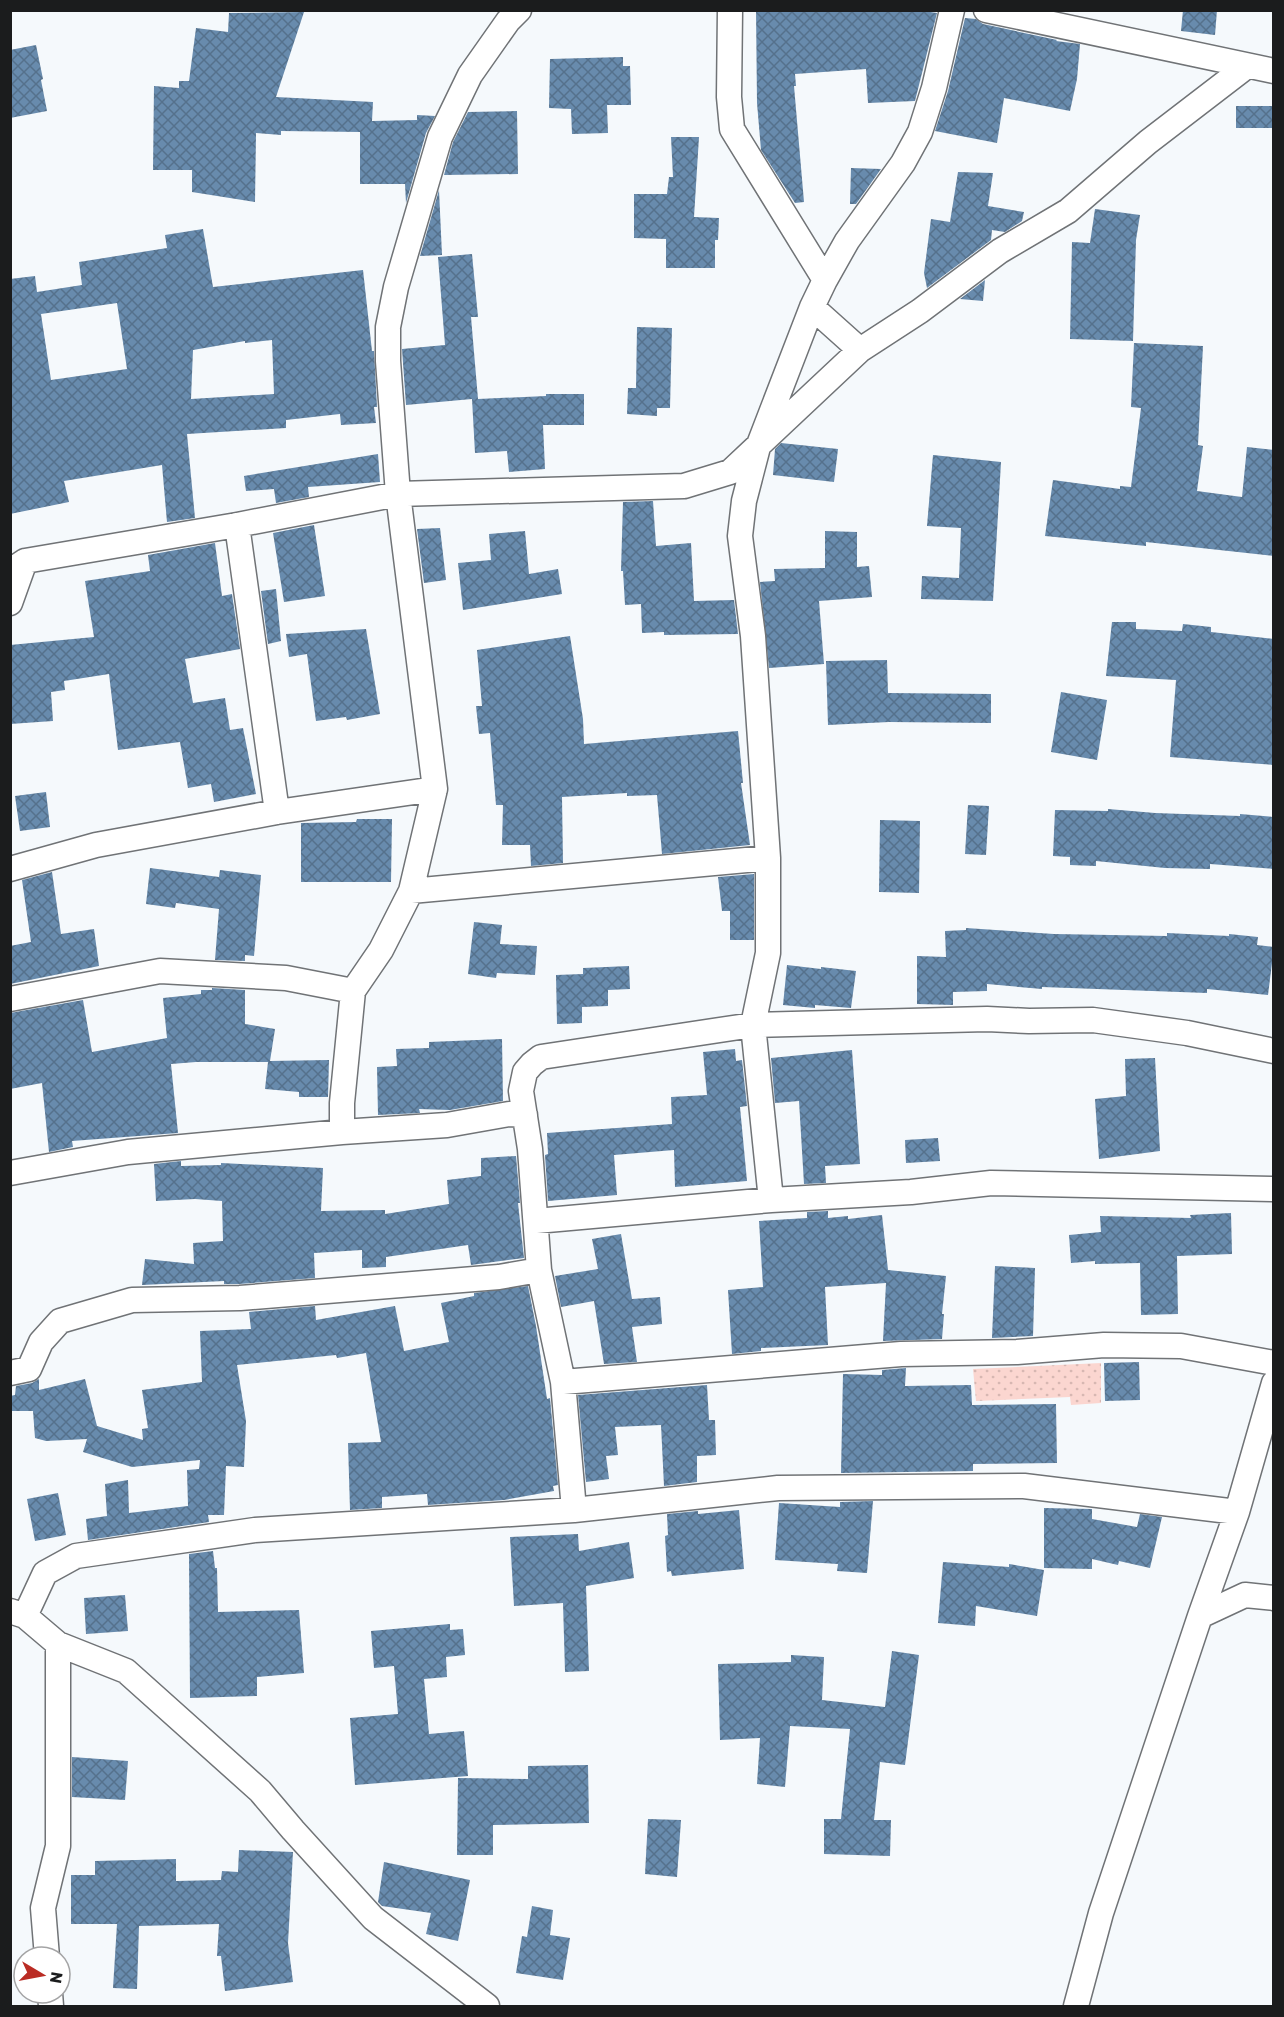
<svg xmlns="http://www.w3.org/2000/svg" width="1284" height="2017" font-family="Rubik,sans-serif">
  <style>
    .grass { fill: url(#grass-dots) }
    .building { fill: url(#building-cross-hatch); fill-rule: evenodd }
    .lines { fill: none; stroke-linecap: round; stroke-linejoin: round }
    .minor-casing { stroke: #707376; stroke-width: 27 }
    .minor { stroke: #fff; stroke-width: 24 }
  </style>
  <defs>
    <pattern id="grass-dots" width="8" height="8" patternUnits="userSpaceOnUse" patternTransform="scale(1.5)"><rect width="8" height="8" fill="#fbd6d0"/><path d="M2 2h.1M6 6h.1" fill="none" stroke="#d7b7b2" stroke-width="1.8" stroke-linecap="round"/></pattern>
    <pattern id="building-cross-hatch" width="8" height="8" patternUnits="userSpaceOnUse" patternTransform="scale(1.5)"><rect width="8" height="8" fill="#688bad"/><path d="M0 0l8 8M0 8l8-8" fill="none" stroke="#55718c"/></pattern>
  </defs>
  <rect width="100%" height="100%" fill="#f5f9fc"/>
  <path class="grass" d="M 1101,1363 L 1101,1403 L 1071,1405 L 1070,1397 L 976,1401 L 973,1369 Z"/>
  <path class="building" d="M 756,10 L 917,10 L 937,13 L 915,101 L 868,103 L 866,69 L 795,74 L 796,86 L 794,86 L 804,202 L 795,203 L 761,150 L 757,103 Z
    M 1183,10 L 1217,10 L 1215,35 L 1181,31 Z
    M 304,12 L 276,97 L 373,102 L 372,121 L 417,120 L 417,115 L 435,116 L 426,133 L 406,203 L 405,184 L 360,184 L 360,132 L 281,131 L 281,135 L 256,133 L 255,202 L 192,192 L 192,170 L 153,170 L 154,86 L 179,88 L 179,81 L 189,81 L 196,28 L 228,32 L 229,13 Z
    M 965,18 L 976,19 L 983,24 L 1057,40 L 1056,41 L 1080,44 L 1077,79 L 1070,111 L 1004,98 L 997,143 L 935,131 L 948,91 Z
    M 36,45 L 43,79 L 41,80 L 47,111 L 10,118 L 10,50 Z
    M 623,57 L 623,66 L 630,66 L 631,105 L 607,105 L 608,133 L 572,134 L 571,109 L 549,108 L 550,59 Z
    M 1236,106 L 1274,106 L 1274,128 L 1236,128 Z
    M 517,111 L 518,174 L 444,175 L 453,142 L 468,112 Z
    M 671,137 L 699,137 L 694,217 L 719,218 L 718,240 L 715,240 L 715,268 L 666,268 L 666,239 L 634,238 L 634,194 L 667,194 L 669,177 L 673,177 Z
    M 851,168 L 881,169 L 856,204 L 850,204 Z
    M 958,172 L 993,173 L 988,206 L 1024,212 L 1022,221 L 1005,232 L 992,230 L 991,240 L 927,288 L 924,273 L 931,219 L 950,222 Z
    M 439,190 L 442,255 L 420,256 Z
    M 1095,209 L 1140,215 L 1136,240 L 1133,341 L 1070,339 L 1072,242 L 1090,243 Z
    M 203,229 L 213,287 L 363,270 L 372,351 L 374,351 L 377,407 L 374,407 L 376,423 L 341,425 L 340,414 L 286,420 L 286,428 L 187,434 L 195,518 L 167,522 L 162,465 L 64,481 L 69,502 L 10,514 L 10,279 L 35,276 L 37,292 L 82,285 L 79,262 L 167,248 L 165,235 ZM 117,303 L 127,369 L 51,380 L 41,314 ZM 272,340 L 274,394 L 191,399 L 193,350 L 245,341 L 245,343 Z
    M 472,254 L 478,317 L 471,317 L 478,399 L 546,396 L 546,394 L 584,394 L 584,425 L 543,425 L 545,469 L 509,472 L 507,451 L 475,453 L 472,399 L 406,405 L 402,349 L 445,345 L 438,257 Z
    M 985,280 L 983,301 L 960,299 Z
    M 637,327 L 672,328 L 670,408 L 657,408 L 657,416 L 627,414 L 628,388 L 636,388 Z
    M 1134,343 L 1203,346 L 1198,445 L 1203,446 L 1197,491 L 1242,497 L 1247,447 L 1274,450 L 1274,556 L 1146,542 L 1146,546 L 1045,536 L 1053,480 L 1120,489 L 1120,486 L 1131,487 L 1141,408 L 1131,407 Z
    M 781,443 L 838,449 L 834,482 L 773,475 L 775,449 Z
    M 378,454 L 380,482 L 308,487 L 309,497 L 276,503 L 274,489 L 246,491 L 244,476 Z
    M 933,455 L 1001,462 L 993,601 L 921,599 L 922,576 L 959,578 L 961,528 L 927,526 Z
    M 653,501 L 656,546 L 691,543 L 694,601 L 734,600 L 738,634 L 664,635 L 664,632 L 642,633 L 641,604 L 625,605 L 623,571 L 621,571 L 623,502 Z
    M 314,525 L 325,596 L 284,602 L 273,533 Z
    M 440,528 L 446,580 L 424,583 L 417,529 Z
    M 525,531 L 529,574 L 558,569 L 562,594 L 463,610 L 458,563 L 491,560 L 489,534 Z
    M 825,531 L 857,532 L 857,567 L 869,566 L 872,597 L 819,601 L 824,664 L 769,668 L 760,582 L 775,581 L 774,569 L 825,568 Z
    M 215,543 L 222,596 L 232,594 L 240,649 L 185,659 L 193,703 L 225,698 L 230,730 L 243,728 L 256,794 L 214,802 L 211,784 L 188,788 L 180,742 L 118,750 L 109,674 L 64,681 L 65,690 L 51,692 L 53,721 L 10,724 L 10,645 L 94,637 L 85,581 L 150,571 L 148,555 Z
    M 276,589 L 281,641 L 268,644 L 261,591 Z
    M 1112,622 L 1136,622 L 1136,629 L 1182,631 L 1183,624 L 1211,627 L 1211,632 L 1274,639 L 1274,765 L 1170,757 L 1176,680 L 1106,676 Z
    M 366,629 L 380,714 L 347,720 L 346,717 L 316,721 L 307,654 L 289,657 L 286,634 Z
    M 570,636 L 583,719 L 584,744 L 738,731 L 743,783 L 741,783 L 750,845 L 662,854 L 657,795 L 627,796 L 627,793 L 562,797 L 563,863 L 531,866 L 530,845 L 502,845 L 503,805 L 496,805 L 490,733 L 479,734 L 476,706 L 482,706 L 477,650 Z
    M 887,660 L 888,693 L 991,694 L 991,723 L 889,722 L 828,725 L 826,661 Z
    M 1061,692 L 1107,700 L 1097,760 L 1051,752 Z
    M 46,792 L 50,827 L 20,831 L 15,796 Z
    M 968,805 L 989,806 L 986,855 L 965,854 Z
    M 1108,809 L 1155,813 L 1240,816 L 1240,814 L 1274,817 L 1274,869 L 1210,864 L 1210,869 L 1165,868 L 1096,861 L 1096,866 L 1070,865 L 1070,857 L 1053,856 L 1055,810 L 1108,811 Z
    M 357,819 L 392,819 L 391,882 L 301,882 L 301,823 L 356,822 Z
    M 880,820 L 920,821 L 919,893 L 879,892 Z
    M 150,868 L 219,877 L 220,870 L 261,875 L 254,956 L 245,955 L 245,961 L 215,960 L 219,909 L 176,903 L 175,908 L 146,904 Z
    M 52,872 L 61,934 L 94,929 L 99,966 L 10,984 L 10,946 L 31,942 L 22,880 Z
    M 754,874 L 754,940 L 730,940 L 730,911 L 722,911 L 718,877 Z
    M 474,922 L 502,925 L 500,944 L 537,946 L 535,975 L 497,973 L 496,978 L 468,974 Z
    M 966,928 L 1054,934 L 1167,936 L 1167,933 L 1229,936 L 1229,934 L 1258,937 L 1257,945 L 1274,947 L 1268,995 L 1207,989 L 1207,993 L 1042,987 L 1042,989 L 987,984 L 987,991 L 953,992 L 953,1005 L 917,1004 L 917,956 L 946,957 L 945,931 L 966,930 Z
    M 787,965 L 821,969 L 821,967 L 856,971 L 851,1008 L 815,1005 L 815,1008 L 783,1005 Z
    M 629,966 L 630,989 L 608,990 L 608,1006 L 582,1007 L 582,1023 L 557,1024 L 556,975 L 583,974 L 583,968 Z
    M 212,988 L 245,990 L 245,1024 L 275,1029 L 270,1061 L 329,1060 L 328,1097 L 299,1097 L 299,1092 L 265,1089 L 268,1062 L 196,1062 L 171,1064 L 178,1133 L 72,1141 L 73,1147 L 49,1152 L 42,1083 L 10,1089 L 10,1013 L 83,1000 L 92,1052 L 167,1038 L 163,998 L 201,994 L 201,990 L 212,990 Z
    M 502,1039 L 503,1101 L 450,1110 L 419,1109 L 420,1113 L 378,1115 L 377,1067 L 397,1066 L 396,1049 L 429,1048 L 429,1042 Z
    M 735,1049 L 736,1061 L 742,1060 L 747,1106 L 740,1107 L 747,1181 L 675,1187 L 674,1150 L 614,1155 L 617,1195 L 548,1201 L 545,1155 L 548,1154 L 547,1133 L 672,1124 L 671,1097 L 707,1095 L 703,1052 Z
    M 852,1050 L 860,1164 L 825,1166 L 826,1183 L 804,1184 L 799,1101 L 775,1103 L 771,1058 Z
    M 1155,1058 L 1160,1151 L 1099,1159 L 1095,1099 L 1126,1096 L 1125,1059 Z
    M 938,1138 L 940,1161 L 906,1163 L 905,1140 Z
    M 516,1156 L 520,1203 L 518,1203 L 524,1258 L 471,1265 L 468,1245 L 386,1257 L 386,1267 L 362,1268 L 362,1250 L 314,1253 L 315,1278 L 239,1284 L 224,1284 L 224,1281 L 142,1285 L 145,1259 L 194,1264 L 193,1243 L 223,1241 L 222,1201 L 195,1199 L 156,1201 L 154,1164 L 181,1161 L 181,1166 L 221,1165 L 221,1163 L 323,1168 L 321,1211 L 385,1210 L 385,1214 L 449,1204 L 447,1180 L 481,1176 L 481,1158 Z
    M 828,1211 L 828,1218 L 848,1216 L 848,1219 L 882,1215 L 888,1270 L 946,1276 L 942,1314 L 944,1314 L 942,1339 L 883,1341 L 886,1283 L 825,1287 L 828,1345 L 761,1348 L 761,1351 L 732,1354 L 728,1290 L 763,1287 L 759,1221 L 807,1218 L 807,1212 Z
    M 1231,1213 L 1232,1254 L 1177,1256 L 1178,1314 L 1141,1315 L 1140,1263 L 1095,1264 L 1095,1261 L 1071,1263 L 1069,1235 L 1101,1232 L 1100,1216 L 1191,1218 L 1190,1215 Z
    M 621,1234 L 632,1299 L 660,1297 L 662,1324 L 632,1327 L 637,1362 L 604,1364 L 594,1301 L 561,1307 L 555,1276 L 598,1269 L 592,1239 Z
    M 995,1266 L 1035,1268 L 1033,1336 L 992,1338 Z
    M 528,1286 L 536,1326 L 547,1399 L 550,1398 L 558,1485 L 553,1486 L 554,1491 L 504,1500 L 428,1505 L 427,1494 L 382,1497 L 382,1508 L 350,1510 L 348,1443 L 381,1442 L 366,1353 L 337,1358 L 336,1355 L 237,1365 L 246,1421 L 244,1467 L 226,1466 L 224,1515 L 208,1515 L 209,1522 L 88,1540 L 86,1519 L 107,1516 L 105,1484 L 128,1480 L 129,1513 L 188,1506 L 187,1470 L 199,1469 L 200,1460 L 132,1467 L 83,1452 L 87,1439 L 46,1441 L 35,1438 L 33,1411 L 10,1411 L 10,1396 L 15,1395 L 16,1386 L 32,1383 L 39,1379 L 39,1390 L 85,1379 L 97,1426 L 143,1440 L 142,1429 L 148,1428 L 142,1390 L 202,1382 L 200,1331 L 251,1329 L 249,1312 L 315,1306 L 316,1320 L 395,1306 L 404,1351 L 449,1342 L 441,1303 L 474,1296 L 474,1293 Z
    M 1139,1362 L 1140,1400 L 1105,1401 L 1104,1363 Z
    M 906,1368 L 905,1386 L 971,1385 L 972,1405 L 1056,1404 L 1057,1463 L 973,1464 L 973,1471 L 841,1473 L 843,1374 L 882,1375 L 882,1370 Z
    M 707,1385 L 709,1420 L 715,1420 L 716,1455 L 697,1456 L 697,1482 L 664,1486 L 661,1425 L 615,1427 L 618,1455 L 606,1456 L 609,1479 L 586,1482 L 578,1395 Z
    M 58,1493 L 66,1535 L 35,1541 L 27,1499 Z
    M 873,1501 L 867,1573 L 837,1571 L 838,1564 L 775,1560 L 779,1503 L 840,1507 L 840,1502 Z
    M 1044,1508 L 1092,1509 L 1092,1519 L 1137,1527 L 1140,1514 L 1162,1517 L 1150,1568 L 1119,1561 L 1118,1565 L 1092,1559 L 1092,1569 L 1044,1568 Z
    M 739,1510 L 744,1569 L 672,1576 L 671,1571 L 667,1572 L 665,1536 L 668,1535 L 667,1514 L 698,1511 L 698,1514 Z
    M 578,1534 L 579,1551 L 629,1542 L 634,1578 L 586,1586 L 589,1671 L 565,1672 L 563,1603 L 514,1606 L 510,1537 Z
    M 213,1551 L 215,1568 L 217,1568 L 218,1612 L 299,1610 L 304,1673 L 257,1677 L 257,1696 L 190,1698 L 189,1554 Z
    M 943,1562 L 1009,1567 L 1009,1564 L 1044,1570 L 1037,1616 L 976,1606 L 975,1626 L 938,1623 Z
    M 125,1595 L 128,1631 L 86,1634 L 84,1598 Z
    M 450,1624 L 450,1630 L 463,1629 L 465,1655 L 446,1657 L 447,1677 L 424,1679 L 429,1734 L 464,1731 L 468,1776 L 355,1785 L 350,1718 L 398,1714 L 394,1666 L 374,1668 L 371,1631 Z
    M 892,1651 L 919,1655 L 905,1765 L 880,1762 L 874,1820 L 891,1820 L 890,1856 L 824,1854 L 824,1819 L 841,1819 L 850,1729 L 790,1726 L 785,1787 L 757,1784 L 760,1738 L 720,1740 L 718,1664 L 791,1662 L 791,1655 L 824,1657 L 822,1700 L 885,1707 Z
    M 72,1757 L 128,1761 L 125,1800 L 72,1797 Z
    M 588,1765 L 589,1823 L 493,1825 L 493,1855 L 457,1855 L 458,1778 L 528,1779 L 528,1766 Z
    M 648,1819 L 681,1820 L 677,1877 L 645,1874 Z
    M 239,1850 L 293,1852 L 288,1943 L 293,1982 L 225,1991 L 221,1956 L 217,1956 L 219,1924 L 139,1926 L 137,1989 L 113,1988 L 117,1924 L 71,1924 L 71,1875 L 95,1875 L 95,1861 L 176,1859 L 176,1881 L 221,1880 L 222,1871 L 238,1872 Z
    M 384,1862 L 470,1880 L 458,1941 L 426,1934 L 431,1913 L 382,1906 L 378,1902 Z
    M 532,1906 L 553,1910 L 550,1935 L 570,1938 L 563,1980 L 516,1973 L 522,1936 L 527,1937 Z"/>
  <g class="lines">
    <g class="minor-casing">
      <path id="minor" d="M 730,10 L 729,97 L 732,129 L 825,280
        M 986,10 L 1274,71
        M 812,307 L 860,350
        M 237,525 L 277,812
        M 10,571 L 25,561 L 237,525 L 398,494 L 684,486 L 730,472 L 860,350 L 920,311 L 1000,251 L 1068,211 L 1148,142 L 1247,66
        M 10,603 L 25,561
        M 10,869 L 96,845 L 277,812 L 435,789
        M 411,891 L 768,858
        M 10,999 L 160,971 L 286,978 L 353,991
        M 342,1132 L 342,1103 L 353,991 L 381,950 L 411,891 L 435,789 L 398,494 L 388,361 L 388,327 L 396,287 L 440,137 L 470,75 L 508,21 L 519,10
        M 10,1173 L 128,1152 L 342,1132 L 447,1125 L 509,1114 L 525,1115
        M 771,1200 L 753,1025 L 768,953 L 768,858 L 753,636 L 740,536 L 744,501 L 758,447 L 812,307 L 825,280 L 847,241 L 903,163 L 920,132 L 934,88 L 952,10
        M 536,1221 L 771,1200 L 911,1192 L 991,1183 L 1274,1189
        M 10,1373 L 29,1369 L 41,1342 L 60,1321 L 132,1300 L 240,1298 L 499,1277 L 539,1270
        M 563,1382 L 901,1354 L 1017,1352 L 1104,1345 L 1181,1346 L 1274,1363
        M 574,1510 L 563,1382 L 539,1270 L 530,1149 L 521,1091 L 525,1072 L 532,1064 L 541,1057 L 753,1025 L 987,1019 L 1029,1021 L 1093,1020 L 1187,1033 L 1274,1051
        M 10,1611 L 25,1616 L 58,1644 L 126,1671 L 260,1791 L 293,1830 L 373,1918 L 487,2006
        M 25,1616 L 45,1573 L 76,1556 L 255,1530 L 574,1510 L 778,1488 L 1024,1486 L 1237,1512
        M 1200,1616 L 1245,1595 L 1274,1598
        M 47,1957 L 43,1908 L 58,1846 L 58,1644
        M 50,1993 L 51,2006
        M 1076,2006 L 1101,1913 L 1200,1616 L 1237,1512 L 1274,1383"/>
    </g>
    <use href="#minor" class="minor"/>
  </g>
  <rect width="1284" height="2017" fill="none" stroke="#1b1c1d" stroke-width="24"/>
  <g transform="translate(42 1975) rotate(100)"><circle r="28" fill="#ffffff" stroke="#a4a4a5" stroke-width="1.5"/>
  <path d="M0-4.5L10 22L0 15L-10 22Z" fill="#ba2c24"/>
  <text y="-9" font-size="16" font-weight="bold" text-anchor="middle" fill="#1b1c1d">N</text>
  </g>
</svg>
